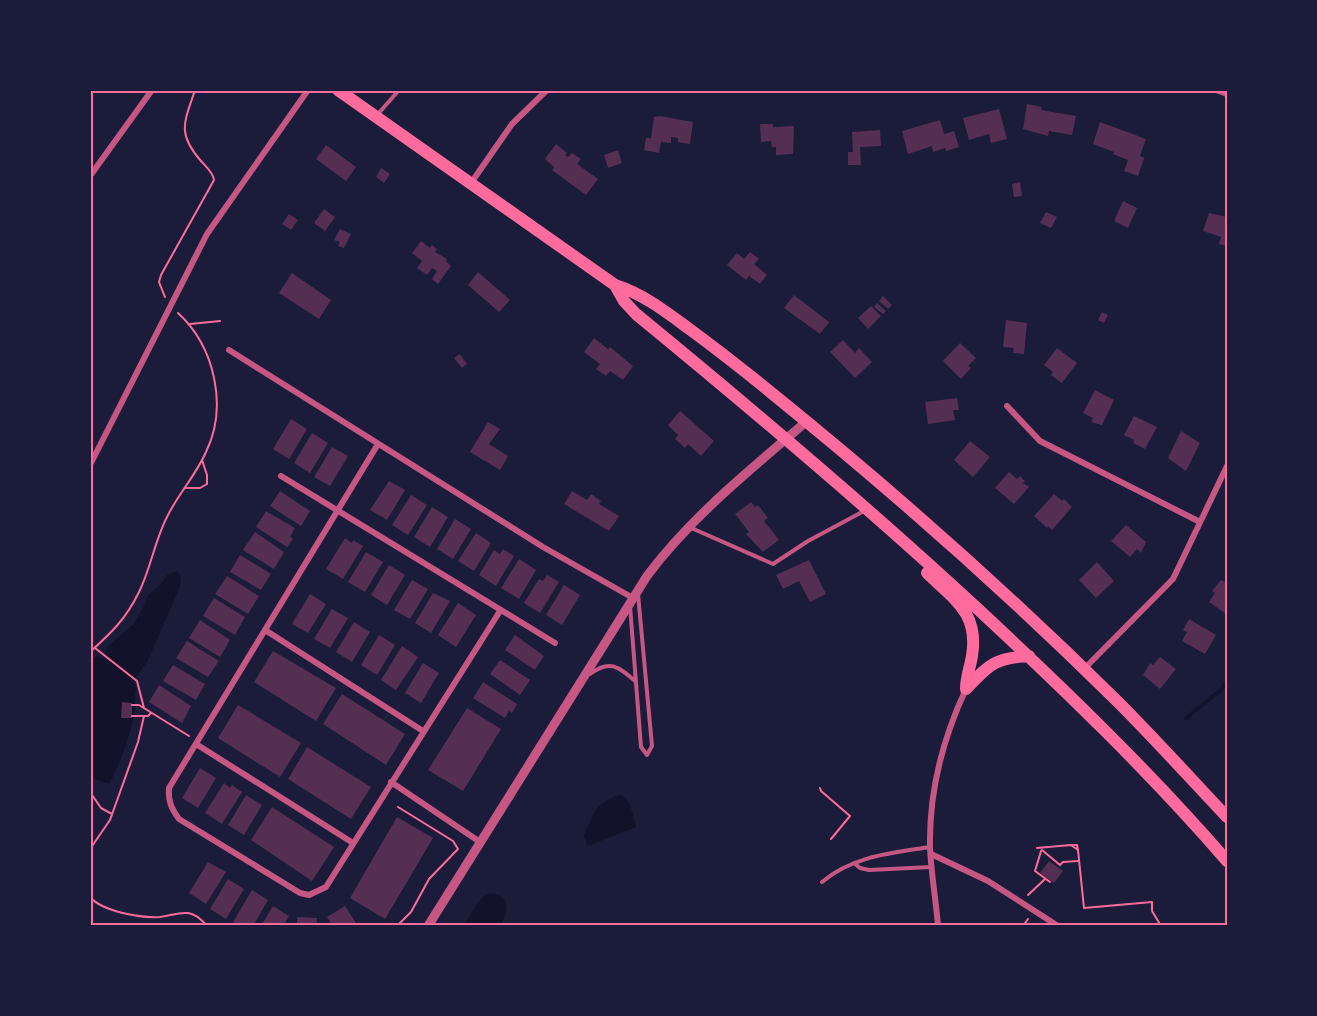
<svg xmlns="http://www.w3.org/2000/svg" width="1317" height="1016" font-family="'Zilla Slab',serif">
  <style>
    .water { fill: #12122b }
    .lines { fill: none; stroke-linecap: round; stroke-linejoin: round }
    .stream { stroke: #12122b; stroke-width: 4 }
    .building { fill: #542f53 }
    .path { stroke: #ff6b9d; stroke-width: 2 }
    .service { stroke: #c65784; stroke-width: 4 }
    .minor { stroke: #c65784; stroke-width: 6 }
    .tertiary { stroke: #c65784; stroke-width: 9 }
    .primary { stroke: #ff6b9d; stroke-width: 12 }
    .neatline { fill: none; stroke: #ff6b9d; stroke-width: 2 }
  </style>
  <rect width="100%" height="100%" fill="#1b1b3a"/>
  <path class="water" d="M 176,571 L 179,573 L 181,579 L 179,589 L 147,662 L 133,681 L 136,687 C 134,697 136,706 134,715 C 129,739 120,764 109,784 L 96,779 L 90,773 L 90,661 L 97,656 L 107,661 L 109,658 L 106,654 L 107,647 L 134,624 L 145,604 L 148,595 L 161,584 L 167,575 Z
    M 621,795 C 631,802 633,815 636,827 L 587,846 L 584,835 C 594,814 597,800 621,795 Z
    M 490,893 C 513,896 506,910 501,926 L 465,926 C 472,912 476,900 490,893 Z"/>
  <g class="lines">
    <path class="stream" d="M 1186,718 L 1222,689 L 1227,682"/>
  </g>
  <path class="building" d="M 1027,104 L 1042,107 L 1041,110 L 1076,116 L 1072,135 L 1049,131 L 1048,136 L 1023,129 Z
    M 999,109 L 1007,139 L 991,143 L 989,134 L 969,140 L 963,118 Z
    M 660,116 L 693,122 L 690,144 L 678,142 L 678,138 L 671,137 L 671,143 L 661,142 L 659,153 L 644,150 L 646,138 L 651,138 L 654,117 Z
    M 940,120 L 944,134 L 954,131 L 959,147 L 946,151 L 945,148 L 933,152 L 932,146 L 908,154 L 902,131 Z
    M 1100,122 L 1146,139 L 1140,156 L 1144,158 L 1138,176 L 1124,171 L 1128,160 L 1113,154 L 1114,152 L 1093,144 Z
    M 760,124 L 773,124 L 773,127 L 794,126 L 793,154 L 776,155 L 776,147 L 772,147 L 771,141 L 761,142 Z
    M 880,130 L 881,146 L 860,147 L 861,165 L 848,165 L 848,152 L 853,152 L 852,132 Z
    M 556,144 L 567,153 L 565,155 L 568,157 L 572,153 L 581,159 L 577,164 L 598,179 L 586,195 L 552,170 L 554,167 L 545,159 Z
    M 326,145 L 356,167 L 346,181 L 316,159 Z
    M 618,150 L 622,163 L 608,168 L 604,155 Z
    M 381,168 L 390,174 L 384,183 L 376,177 Z
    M 1020,182 L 1022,196 L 1014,197 L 1012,184 Z
    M 1123,201 L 1137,208 L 1128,228 L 1114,221 Z
    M 324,209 L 335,217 L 325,231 L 314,223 Z
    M 1046,212 L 1057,217 L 1051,228 L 1040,223 Z
    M 1209,213 L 1227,217 L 1227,246 L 1219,244 L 1221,237 L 1203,231 Z
    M 289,214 L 298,220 L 291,230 L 282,224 Z
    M 340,229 L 351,234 L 344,248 L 338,246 L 340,242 L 334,240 Z
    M 421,241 L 430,248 L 432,245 L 437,249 L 435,252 L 447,259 L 446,261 L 451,266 L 438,284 L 432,279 L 437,271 L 432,268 L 427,275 L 417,268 L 422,261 L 412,253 Z
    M 750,252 L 759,259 L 754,264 L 767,275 L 760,284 L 749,276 L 746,280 L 727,265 L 737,253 L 744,259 Z
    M 478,272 L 510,300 L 499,312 L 468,285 Z
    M 292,273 L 331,300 L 319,319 L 279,293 Z
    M 794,295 L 829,322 L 820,334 L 784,308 Z
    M 883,296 L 892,305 L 888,309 L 879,301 Z
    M 877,303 L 886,311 L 883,314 L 874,307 Z
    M 871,306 L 881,316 L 868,329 L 858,318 Z
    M 1102,312 L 1108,315 L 1104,323 L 1098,320 Z
    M 1006,320 L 1027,323 L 1024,354 L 1013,353 L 1014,348 L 1003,347 Z
    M 594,338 L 608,349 L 610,347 L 633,366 L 623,380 L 610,371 L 606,376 L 596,369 L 600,364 L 584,352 Z
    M 843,340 L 855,353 L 859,348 L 872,362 L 855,378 L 830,352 Z
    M 960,343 L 976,358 L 968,366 L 971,368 L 961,379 L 943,361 Z
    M 1057,348 L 1077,363 L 1062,383 L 1051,375 L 1053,372 L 1044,365 Z
    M 460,354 L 467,364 L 462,368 L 454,358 Z
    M 1095,390 L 1114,400 L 1102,425 L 1091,422 L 1093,418 L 1083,413 Z
    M 957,398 L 959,410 L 953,410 L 955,420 L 928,424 L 925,402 Z
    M 680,411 L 714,441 L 701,456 L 688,444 L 685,448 L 675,439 L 678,435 L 668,425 Z
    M 1134,416 L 1157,427 L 1145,449 L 1133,443 L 1134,440 L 1124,435 Z
    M 291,419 L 307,429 L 289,459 L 273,449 Z
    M 488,422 L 500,429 L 489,444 L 508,456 L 500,470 L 470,452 Z
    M 1181,431 L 1200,443 L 1186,471 L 1168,458 Z
    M 312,433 L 328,443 L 310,473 L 294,463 Z
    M 970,441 L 990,457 L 973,477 L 954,460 Z
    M 332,447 L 348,456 L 330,486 L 314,477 Z
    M 1009,472 L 1017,479 L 1020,476 L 1025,481 L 1023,483 L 1029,487 L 1014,504 L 995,488 Z
    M 389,481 L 405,490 L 387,520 L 370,510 Z
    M 280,491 L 310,511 L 301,526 L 270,506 Z
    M 572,491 L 587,500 L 591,494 L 601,501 L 599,504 L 619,516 L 609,531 L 564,504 Z
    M 1054,494 L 1062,501 L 1064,499 L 1072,507 L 1052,530 L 1048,526 L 1047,528 L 1034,516 Z
    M 411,495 L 427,505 L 408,535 L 392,525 Z
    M 751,502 L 755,507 L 758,505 L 768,518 L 764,521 L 779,540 L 763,552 L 746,534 L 749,532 L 735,514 Z
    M 432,507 L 448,517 L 430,547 L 414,537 Z
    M 266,511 L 295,528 L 290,537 L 293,539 L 287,547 L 256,527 Z
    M 455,519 L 471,529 L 453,559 L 437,549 Z
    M 1126,525 L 1146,542 L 1141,553 L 1137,549 L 1130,557 L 1111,541 Z
    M 255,532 L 284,552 L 274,569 L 243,550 Z
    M 476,533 L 491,543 L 474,571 L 458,561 Z
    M 345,538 L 352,543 L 353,540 L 363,546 L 343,579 L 326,569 Z
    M 503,549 L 514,556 L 496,586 L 479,575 L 494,550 L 500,554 Z
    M 366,552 L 383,562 L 365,592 L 348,582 Z
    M 240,555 L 271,574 L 261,590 L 230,572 Z
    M 519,559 L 536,570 L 519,599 L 501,588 Z
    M 809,560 L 826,594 L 810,602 L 799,581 L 783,589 L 776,575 Z
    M 1097,562 L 1114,581 L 1096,598 L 1079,580 Z
    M 389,565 L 405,575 L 387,605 L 371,595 Z
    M 547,575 L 559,582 L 540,613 L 524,603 L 539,579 L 543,581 Z
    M 227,576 L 259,596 L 248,614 L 215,594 Z
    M 412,580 L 428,589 L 410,619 L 394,610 Z
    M 1221,580 L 1227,583 L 1226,614 L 1209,602 L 1215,593 L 1212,591 Z
    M 564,585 L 580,595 L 562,625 L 546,615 Z
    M 433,593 L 450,601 L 431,633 L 415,623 Z
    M 310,594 L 326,604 L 308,633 L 292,624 Z
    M 214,598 L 245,617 L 235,635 L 203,616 Z
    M 458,603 L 476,615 L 456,647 L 438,635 Z
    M 332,609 L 348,618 L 330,648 L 314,639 Z
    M 1189,619 L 1216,635 L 1205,654 L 1182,641 L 1187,632 L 1183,630 Z
    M 200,620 L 230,640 L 220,657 L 189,638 Z
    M 354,622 L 370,632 L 352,662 L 336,652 Z
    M 379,635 L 395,645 L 377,675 L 361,665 Z
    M 515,635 L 544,656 L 535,670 L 505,650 Z
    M 187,641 L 219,661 L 208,677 L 176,658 Z
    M 402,646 L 418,657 L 396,690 L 381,680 Z
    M 273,651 L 336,688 L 316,721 L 254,682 Z
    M 1160,657 L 1176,669 L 1160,689 L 1143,675 L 1150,663 L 1153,665 Z
    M 500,660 L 530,680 L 520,695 L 490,674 Z
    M 423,663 L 439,673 L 421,703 L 405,693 Z
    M 173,665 L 205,684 L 196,700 L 163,681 Z
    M 483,682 L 517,704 L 512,713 L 509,711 L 505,718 L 473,698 Z
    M 159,685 L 191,706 L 182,723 L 149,702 Z
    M 342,694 L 405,734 L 386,765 L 323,724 Z
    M 122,702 L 132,703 L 132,718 L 121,718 Z
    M 238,705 L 301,743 L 280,777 L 218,738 Z
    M 467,708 L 501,729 L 463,791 L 428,770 Z
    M 307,747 L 371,787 L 351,819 L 288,779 Z
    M 200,768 L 216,778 L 198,808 L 182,798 Z
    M 224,783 L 230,788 L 232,785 L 242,792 L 222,824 L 205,813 Z
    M 246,795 L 262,805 L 244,835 L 228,825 Z
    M 272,807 L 334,847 L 312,881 L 251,840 Z
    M 397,817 L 433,838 L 385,919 L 350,898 Z
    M 1049,861 L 1063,871 L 1054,883 L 1040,873 Z
    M 208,862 L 226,872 L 206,904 L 189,893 Z
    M 228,879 L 244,889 L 226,919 L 210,909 Z
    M 252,890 L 268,900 L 253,926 L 239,926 L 233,922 Z
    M 273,906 L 289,916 L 283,926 L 261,926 Z
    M 345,906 L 358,926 L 333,926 L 327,917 Z
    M 297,917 L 317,918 L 316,926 L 297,926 Z"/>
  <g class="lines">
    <path class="path" d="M 165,297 L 159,282 L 161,275 L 214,180 C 213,172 206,167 201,161 C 176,133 185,121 195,90
      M 190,324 L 220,321
      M 185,488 L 200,488 L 207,484 L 207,475 L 202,460
      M 95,648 L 137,681 L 144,708
      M 90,652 C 111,633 126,619 139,592 C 151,568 155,539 168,515 C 179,493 196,475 206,452 C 228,407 215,347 178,313
      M 132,705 L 139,705 L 189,736
      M 132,716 L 148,716 L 151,713
      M 820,788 L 821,791 L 850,816 L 831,839
      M 90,792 L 101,808 L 112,814
      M 1071,845 L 1077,845 L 1078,850
      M 1037,848 L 1071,845 L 1078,850 L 1084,908 L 1152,902 L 1152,911 L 1161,926
      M 90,849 L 110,820 L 138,742 L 144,716
      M 1042,850 L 1060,865 L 1063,862 L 1078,861
      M 1041,851 L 1035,871 L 1050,882
      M 1028,895 L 1045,879
      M 90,897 C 103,912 141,918 160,917 C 169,916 179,912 188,913 C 196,914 202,920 207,926
      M 397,926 L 411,912 L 429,879 L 458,849 L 453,841 L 398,807
      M 1023,926 L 1028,919"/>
    <path class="service" d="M 378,114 L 399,90
      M 689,527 L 773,564 L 808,541 L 864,511
      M 630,606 L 641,747 L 647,755 L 652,746 L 638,594
      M 590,674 C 610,659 619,667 635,681
      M 854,863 L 860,868 L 869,870 L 931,867
      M 822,882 C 852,856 892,853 930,847"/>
    <path class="minor" d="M 1216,90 L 1227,94
      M 90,176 L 152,90
      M 471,183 L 512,124 L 547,90
      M 229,350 L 543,547 L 633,598
      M 1007,406 L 1040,441 L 1200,522
      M 378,444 L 169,788 C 168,801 171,808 179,819 L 300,893 L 309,895 L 326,887 L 500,611
      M 90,465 L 207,234 L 308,90
      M 281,476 L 555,643
      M 265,630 L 423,731
      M 1084,669 L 1173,579 L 1227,466
      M 196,744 L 353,843
      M 391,782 L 480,842
      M 931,854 L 988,881 L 1058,926
      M 938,926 C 936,900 931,873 930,847 C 929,792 943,738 966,689"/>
    <path class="tertiary" d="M 428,926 L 647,576 C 691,517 751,469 807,421"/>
    <path class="primary" d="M 338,90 L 615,285 C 643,294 665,311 688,328 C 718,350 746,372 774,395 C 894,492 1009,594 1118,702 C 1155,739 1191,779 1227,817
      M 615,285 L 624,301 L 636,314 C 753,410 868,507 979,610 C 1065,690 1150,772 1227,861
      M 927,573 C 955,600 979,613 972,656 C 970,668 966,677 966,689
      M 966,689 C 989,665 994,658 1029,656"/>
  </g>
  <rect width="1317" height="1016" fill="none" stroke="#1b1b3a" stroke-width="183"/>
  <rect x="92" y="92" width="1134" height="832" class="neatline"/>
</svg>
